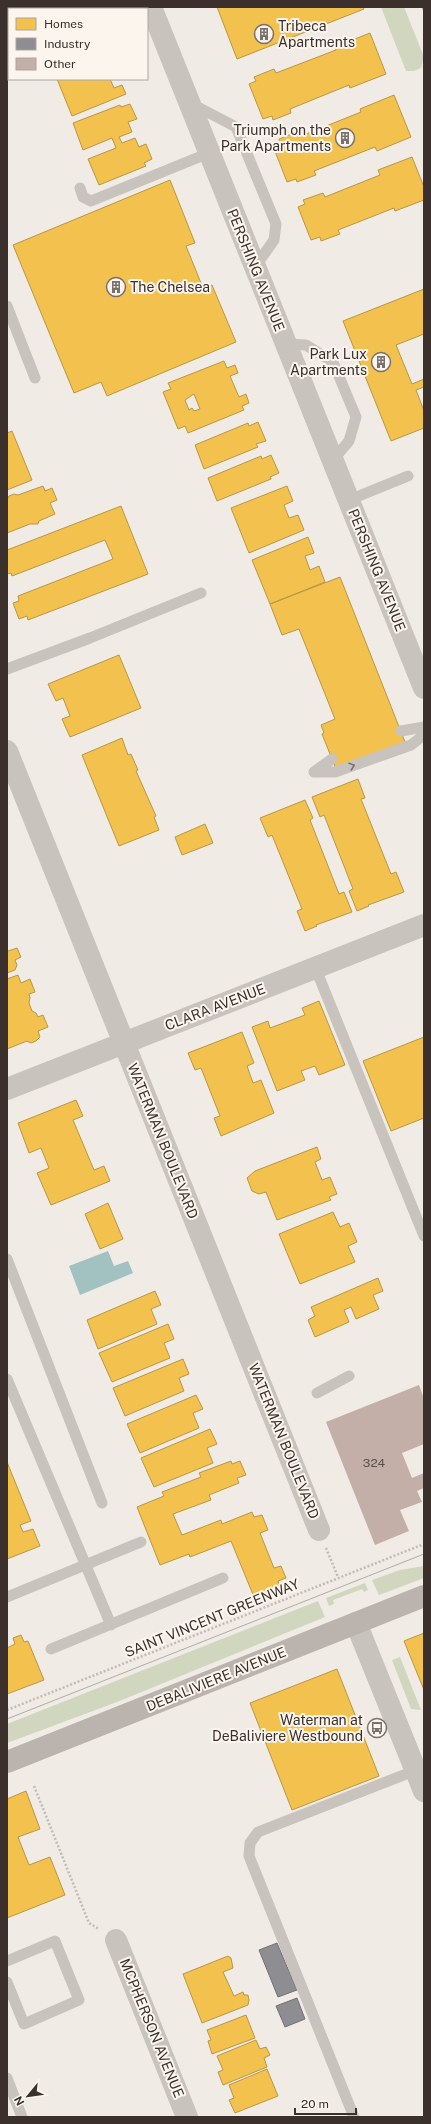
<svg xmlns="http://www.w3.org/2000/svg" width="431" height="2124" font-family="'Public Sans',sans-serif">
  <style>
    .green { fill: #d1d6bf }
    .water { fill: #a1c2c1 }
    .homes { fill: #f2c14e; stroke: #bb9644; fill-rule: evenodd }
    .industry { fill: #8d8d92; stroke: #747173 }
    .building { fill: #c3afa7 }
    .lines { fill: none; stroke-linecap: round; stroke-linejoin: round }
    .path { stroke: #c2bbb6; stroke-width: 2.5; stroke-dasharray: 2 2; stroke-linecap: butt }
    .service { stroke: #c9c3be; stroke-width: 11 }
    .minor { stroke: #c9c3be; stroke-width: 22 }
    .secondary { stroke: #bab3ae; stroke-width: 22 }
    .tram { stroke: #b1aca8; stroke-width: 1 }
    .oneway { stroke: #7b726d }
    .labels { text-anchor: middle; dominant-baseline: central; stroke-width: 4; stroke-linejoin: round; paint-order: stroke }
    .number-label { font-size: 12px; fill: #5d504a }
    .poi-label { font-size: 14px; fill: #3b302b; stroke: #fbf5ee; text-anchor: end }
    .street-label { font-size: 14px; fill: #3b302b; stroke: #fbf5ee }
  </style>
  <rect width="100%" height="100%" fill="#f0ebe5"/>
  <path class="green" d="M 381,7 L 404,7 L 424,57 L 421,68 L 414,71 L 406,71 Z
    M 424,1566 L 424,1578 L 379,1595 L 372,1580 L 400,1570 Z
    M 365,1583 L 368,1590 L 364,1592 L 362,1589 L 333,1600 L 334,1604 L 329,1606 L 326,1598 Z
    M 318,1601 L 325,1617 L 117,1702 L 7,1743 L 7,1724 Z
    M 400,1657 L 421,1710 L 411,1709 L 392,1660 Z"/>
  <path class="water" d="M 108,1251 L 114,1266 L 128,1261 L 133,1273 L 80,1295 L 69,1266 Z"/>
  <path class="homes" d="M 29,7 L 92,7 L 92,8 L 30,9 Z
    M 217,7 L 363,7 L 364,9 L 237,59 Z
    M 370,33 L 386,74 L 350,88 L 349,85 L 290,109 L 291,113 L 273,120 L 272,116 L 263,119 L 249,84 L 256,81 L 254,77 L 274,69 L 276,73 L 336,50 L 335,47 Z
    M 57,79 L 110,79 L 114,88 L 122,85 L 126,94 L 72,116 Z
    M 394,95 L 411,137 L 377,151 L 375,147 L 314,171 L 316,175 L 297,182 L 296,179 L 287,182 L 273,146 L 281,143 L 279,139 L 297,132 L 299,137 L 361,112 L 360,109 Z
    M 130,104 L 137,119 L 128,122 L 132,132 L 119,137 L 122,143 L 135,138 L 139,147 L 146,144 L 152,159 L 144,163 L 146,166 L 99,185 L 88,159 L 116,148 L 112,138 L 83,150 L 73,123 L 120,105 L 121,107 Z
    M 412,157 L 424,187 L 424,200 L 395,211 L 394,208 L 338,230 L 340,234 L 321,241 L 320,237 L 311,240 L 298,207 L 305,204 L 303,200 L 323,193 L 325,197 L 380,175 L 378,170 Z
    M 170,180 L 195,243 L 186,246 L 203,288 L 212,285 L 236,342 L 107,396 L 101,382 L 74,393 L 13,245 Z
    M 424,289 L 424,334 L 396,345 L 412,384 L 424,379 L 424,387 L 416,390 L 424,411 L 424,428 L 391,441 L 343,321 Z
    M 224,361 L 227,368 L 235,365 L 238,373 L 230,376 L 239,397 L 246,394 L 249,403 L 242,406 L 244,410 L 188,433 L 185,426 L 178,429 L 163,392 L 171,389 L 168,383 ZM 194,394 L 200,409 L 194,411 L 192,408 L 189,410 L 185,400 Z
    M 258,422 L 266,441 L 256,444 L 258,447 L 204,469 L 195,445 L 248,423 L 249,426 Z
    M 12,431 L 32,480 L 7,490 L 7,433 Z
    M 271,455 L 279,473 L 270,477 L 271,479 L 217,501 L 208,478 L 261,456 L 262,459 Z
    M 43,486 L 45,491 L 52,488 L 57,500 L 50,503 L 55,514 L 39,521 L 38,524 L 30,524 L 7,533 L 7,500 L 9,496 L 14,494 L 18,495 Z
    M 287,486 L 293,501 L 284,505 L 289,518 L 298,515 L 304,530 L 249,553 L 231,508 Z
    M 121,506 L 148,574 L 28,620 L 27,616 L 19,619 L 13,603 L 19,601 L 18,596 L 113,559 L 105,540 L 12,576 L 11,573 L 7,574 L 7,550 Z
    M 308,537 L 314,553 L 305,556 L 310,570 L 319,566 L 325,582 L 270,604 L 252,560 Z
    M 340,577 L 405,742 L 336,769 L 322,734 L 324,733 L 321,725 L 335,719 L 299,629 L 282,635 L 270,604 Z
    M 119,655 L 141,708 L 70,737 L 62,719 L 70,716 L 63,698 L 56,701 L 48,684 Z
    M 122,738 L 128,755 L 131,754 L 138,770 L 136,771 L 156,816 L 154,817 L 159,830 L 119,846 L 82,755 Z
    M 358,779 L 365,798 L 361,799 L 391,874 L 396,872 L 404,892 L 368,905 L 369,906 L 357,911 L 349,891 L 353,889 L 324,815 L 320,817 L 312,797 Z
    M 305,800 L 313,818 L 310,820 L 339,894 L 344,892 L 352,912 L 316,925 L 317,926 L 305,931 L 297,911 L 302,909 L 272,835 L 268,837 L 260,818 Z
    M 205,824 L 213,843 L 182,855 L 175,837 Z
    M 17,948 L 21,957 L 15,960 L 17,965 L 15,970 L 7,973 L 7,950 L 8,951 Z
    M 18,975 L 21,983 L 30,979 L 35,992 L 29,994 L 30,998 L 29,1003 L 32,1011 L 36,1013 L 38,1017 L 43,1015 L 48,1027 L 38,1031 L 40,1037 L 36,1041 L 31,1043 L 27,1041 L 7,1049 L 7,979 Z
    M 319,1001 L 345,1065 L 319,1075 L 315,1066 L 301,1071 L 305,1080 L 277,1091 L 252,1027 L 268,1021 L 270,1028 L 305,1015 L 302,1008 Z
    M 242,1032 L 254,1063 L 247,1066 L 253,1083 L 261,1080 L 274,1113 L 221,1136 L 214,1118 L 220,1116 L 201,1068 L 195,1070 L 188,1053 Z
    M 424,1037 L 424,1118 L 391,1131 L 363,1061 Z
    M 76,1100 L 83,1116 L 73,1120 L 94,1170 L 104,1166 L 110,1181 L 51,1205 L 37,1173 L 49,1168 L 41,1148 L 29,1153 L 18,1123 Z
    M 317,1147 L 321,1159 L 315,1162 L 322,1180 L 330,1177 L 337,1194 L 329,1197 L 331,1200 L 277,1220 L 266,1192 L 259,1194 L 252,1191 L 247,1178 L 255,1171 Z
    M 108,1203 L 123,1239 L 100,1249 L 85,1214 Z
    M 333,1212 L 340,1227 L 349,1223 L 357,1242 L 348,1246 L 355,1262 L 300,1284 L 279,1234 Z
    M 378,1278 L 383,1291 L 373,1295 L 379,1309 L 356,1319 L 351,1307 L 344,1310 L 349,1322 L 315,1337 L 308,1320 L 315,1316 L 311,1307 Z
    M 155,1291 L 161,1305 L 151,1309 L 157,1324 L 98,1349 L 87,1320 Z
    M 168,1324 L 174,1339 L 164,1343 L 170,1358 L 112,1382 L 99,1353 Z
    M 183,1359 L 189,1374 L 179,1378 L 184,1391 L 125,1416 L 113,1388 Z
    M 196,1395 L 203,1409 L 193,1413 L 199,1428 L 140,1453 L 127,1424 Z
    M 210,1429 L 217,1444 L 207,1448 L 213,1463 L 154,1487 L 141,1458 Z
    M 231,1461 L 232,1464 L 240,1461 L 246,1475 L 237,1478 L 239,1483 L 209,1495 L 211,1500 L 173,1514 L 182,1535 L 221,1520 L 222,1524 L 252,1512 L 254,1517 L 262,1515 L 268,1530 L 260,1533 L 274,1568 L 281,1566 L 286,1578 L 278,1581 L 280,1587 L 254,1597 L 231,1541 L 190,1557 L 189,1554 L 160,1565 L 137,1507 L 164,1496 L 162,1492 L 201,1477 L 199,1473 Z
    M 7,1462 L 31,1521 L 20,1525 L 23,1532 L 33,1529 L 40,1546 L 7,1559 Z
    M 424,1633 L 424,1690 L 404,1641 Z
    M 21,1635 L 24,1642 L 28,1641 L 44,1680 L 7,1694 L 7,1648 L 15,1644 L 13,1638 Z
    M 337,1669 L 379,1776 L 292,1810 L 250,1703 Z
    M 26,1791 L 40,1829 L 18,1837 L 29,1865 L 50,1857 L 65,1895 L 7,1918 L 7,1799 Z
    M 228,1956 L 231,1958 L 233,1968 L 223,1972 L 234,1996 L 243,1992 L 244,1995 L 248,1995 L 249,2000 L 248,2005 L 202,2023 L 183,1974 Z
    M 246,2015 L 255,2038 L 212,2054 L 208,2041 L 211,2040 L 207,2030 Z
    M 256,2040 L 260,2049 L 266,2047 L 270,2055 L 264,2058 L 267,2067 L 223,2085 L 218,2072 L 223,2070 L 217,2056 Z
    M 267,2069 L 278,2096 L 235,2113 L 229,2100 L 234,2098 L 229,2085 Z"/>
  <path class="industry" d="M 277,1943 L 297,1990 L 278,1997 L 259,1950 Z
    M 297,1998 L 305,2019 L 285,2027 L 276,2006 Z"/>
  <path class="building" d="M 419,1385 L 424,1399 L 424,1444 L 402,1453 L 412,1478 L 424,1473 L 424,1488 L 417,1491 L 422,1502 L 400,1510 L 409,1531 L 375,1545 L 326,1422 Z"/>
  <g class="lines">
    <path class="path" d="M 326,1548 L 338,1577
      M 7,1710 L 424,1544
      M 34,1786 L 89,1923 L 99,1929"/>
    <path class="service" d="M 192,104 L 236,127 L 276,224 L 274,240 L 255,267
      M 80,188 L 83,197 L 91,201 L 209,153
      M 7,306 L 35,378
      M 286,344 L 306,345 L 333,362 L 356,417 L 349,441 L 333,460
      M 349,500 L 408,476
      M 7,669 L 90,638 L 201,593
      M 401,731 L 424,727
      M 314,772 L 335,772 L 411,745 L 424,735
      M 314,772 L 332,759
      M 315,967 L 424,1236
      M 7,1259 L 102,1503
      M 7,1379 L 111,1625
      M 317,1393 L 349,1376
      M 7,1597 L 141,1542
      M 51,1649 L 223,1578
      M 7,1961 L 55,1941 L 79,2000 L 24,2024 L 7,1982
      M 7,2078 L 22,2117
      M 354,2117 L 249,1856 L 250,1843 L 258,1832 L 419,1769"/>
    <path class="minor" d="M 151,7 L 424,688
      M 7,751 L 319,1530
      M 7,1089 L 424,925
      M 356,1623 L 424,1791
      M 116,1940 L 187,2117"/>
    <path class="secondary" d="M 7,1762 L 424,1596"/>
    <path class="tram" d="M 422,7 L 424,12
      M 7,1719 L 424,1554"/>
  </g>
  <defs><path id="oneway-chevron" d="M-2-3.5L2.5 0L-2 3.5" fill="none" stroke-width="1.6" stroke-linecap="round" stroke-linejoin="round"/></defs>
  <use class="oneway" href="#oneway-chevron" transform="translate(352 766) rotate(-19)"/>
  <defs>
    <g id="building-ring" transform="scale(1)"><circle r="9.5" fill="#fbf5ee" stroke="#7a716c" stroke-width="1.5"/><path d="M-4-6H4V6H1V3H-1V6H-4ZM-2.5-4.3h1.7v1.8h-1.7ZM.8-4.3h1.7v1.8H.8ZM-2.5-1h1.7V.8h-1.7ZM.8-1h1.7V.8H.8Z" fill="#7a716c"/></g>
    <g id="bus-ring" transform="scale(1)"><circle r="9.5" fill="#fbf5ee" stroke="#7a716c" stroke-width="1.5"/><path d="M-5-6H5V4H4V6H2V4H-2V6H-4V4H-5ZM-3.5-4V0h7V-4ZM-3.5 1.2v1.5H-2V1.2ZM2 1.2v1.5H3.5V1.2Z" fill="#7a716c"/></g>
  </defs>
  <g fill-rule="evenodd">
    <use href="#building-ring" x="264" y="34"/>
    <use href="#building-ring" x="345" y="138"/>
    <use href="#building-ring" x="116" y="287"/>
    <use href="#building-ring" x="381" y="362"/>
    <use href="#bus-ring" x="377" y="1728"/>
  </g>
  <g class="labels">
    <g class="number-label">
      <text x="374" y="1463">324</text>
    </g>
    <g class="poi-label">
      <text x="278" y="26" text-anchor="start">Tribeca<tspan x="278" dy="16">Apartments</tspan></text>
      <text x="331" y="130">Triumph on the<tspan x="331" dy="16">Park Apartments</tspan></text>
      <text x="130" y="287" text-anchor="start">The Chelsea</text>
      <text x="367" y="354">Park Lux<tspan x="367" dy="16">Apartments</tspan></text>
      <text x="363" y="1720">Waterman at<tspan x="363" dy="16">DeBaliviere Westbound</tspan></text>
    </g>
    <g class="street-label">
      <text transform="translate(256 270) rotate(68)">PERSHING AVENUE</text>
      <text transform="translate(377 570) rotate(68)">PERSHING AVENUE</text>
      <text transform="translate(215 1007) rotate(-21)">CLARA AVENUE</text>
      <text transform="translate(163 1141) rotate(68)">WATERMAN BOULEVARD</text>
      <text transform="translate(284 1441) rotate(68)">WATERMAN BOULEVARD</text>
      <text transform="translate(212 1618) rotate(-22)">SAINT VINCENT GREENWAY</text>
      <text transform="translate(216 1679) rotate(-22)">DEBALIVIERE AVENUE</text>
      <text transform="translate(152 2028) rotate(68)">MCPHERSON AVENUE</text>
    </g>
  </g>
  <rect width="431" height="2124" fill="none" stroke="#3b302b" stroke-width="16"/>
  <rect x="8" y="8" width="140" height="72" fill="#fbf5ee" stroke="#aea6a0"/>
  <rect x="16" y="18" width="20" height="12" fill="#f2c14e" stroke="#aea6a0"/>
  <text x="44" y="28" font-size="12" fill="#3b302b">Homes</text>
  <rect x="16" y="38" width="20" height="12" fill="#8d8d92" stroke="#aea6a0"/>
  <text x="44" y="48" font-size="12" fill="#3b302b">Industry</text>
  <rect x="16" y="58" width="20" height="12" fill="#c3afa7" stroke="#aea6a0"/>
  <text x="44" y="68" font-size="12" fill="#3b302b">Other</text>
  <g transform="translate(28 2096) rotate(241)" stroke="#fbf5ee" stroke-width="3" paint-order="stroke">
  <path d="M0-3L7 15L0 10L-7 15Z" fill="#3b302b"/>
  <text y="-6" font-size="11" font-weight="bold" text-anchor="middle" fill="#3b302b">N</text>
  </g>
  <path d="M295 2108v6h61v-6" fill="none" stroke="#3b302b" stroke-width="2"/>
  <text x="301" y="2108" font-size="12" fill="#3b302b" stroke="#fbf5ee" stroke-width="3" paint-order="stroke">20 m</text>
</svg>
